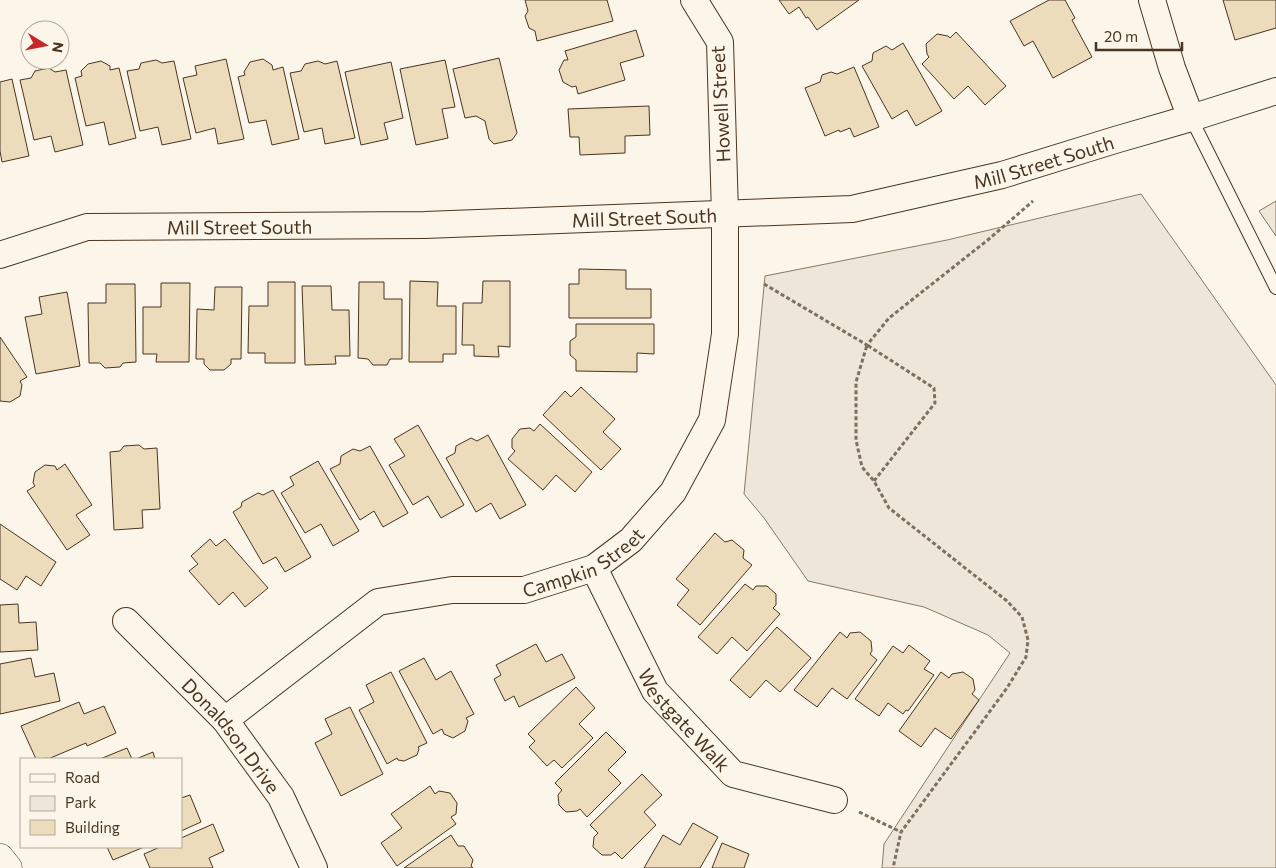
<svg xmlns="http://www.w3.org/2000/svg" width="1276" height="868" font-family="Commissioner,sans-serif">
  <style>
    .green { fill: #ede6d9; stroke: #887966 }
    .building { fill: #ecdcbc; stroke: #4a3520 }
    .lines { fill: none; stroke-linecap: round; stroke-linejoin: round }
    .service-casing { stroke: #4a3520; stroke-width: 14 }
    .minor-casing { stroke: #4a3520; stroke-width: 28 }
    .tertiary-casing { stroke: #4a3520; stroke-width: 29 }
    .path { stroke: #7f6f5c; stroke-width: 3; stroke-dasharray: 4 2.5; stroke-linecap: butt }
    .service { stroke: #fbf6e9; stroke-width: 12 }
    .minor { stroke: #fbf6e9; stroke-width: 26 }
    .tertiary { stroke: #fbf6e9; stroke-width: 28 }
    .labels { text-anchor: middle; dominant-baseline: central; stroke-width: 4; stroke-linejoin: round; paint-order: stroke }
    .street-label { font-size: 19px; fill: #4a3520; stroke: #fbf6e9 }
  </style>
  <rect width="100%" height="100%" fill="#fbf6e9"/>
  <path class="green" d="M 1141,194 L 1276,385 L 1276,868 L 882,868 L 884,844 L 1010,653 L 988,635 L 924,607 L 808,581 L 764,518 L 744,494 L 765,276 L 947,240 Z
    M 1276,201 L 1276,236 L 1259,211 Z"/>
  <path class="building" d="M 525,0 L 607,0 L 613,21 L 537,41 L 535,31 L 529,28 L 525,16 L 528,11 Z
    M 779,0 L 859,0 L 817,30 L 808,17 L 806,18 L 799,7 L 789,14 Z
    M 1049,0 L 1065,0 L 1075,18 L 1072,20 L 1092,57 L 1053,78 L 1033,41 L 1024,46 L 1010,21 Z
    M 1223,0 L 1276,0 L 1276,28 L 1235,40 Z
    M 636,30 L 644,56 L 620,63 L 625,80 L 578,94 L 576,86 L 572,87 L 563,82 L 559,70 L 564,60 L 568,60 L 565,51 Z
    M 956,32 L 1006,86 L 985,105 L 968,86 L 954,99 L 922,64 L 929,57 L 927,54 L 926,44 L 937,34 L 948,36 L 950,38 Z
    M 903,43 L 942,111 L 916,126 L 907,110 L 892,119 L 862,66 L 872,61 L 873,53 L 886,46 L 892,50 Z
    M 499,58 L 517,133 L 512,140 L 494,144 L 489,139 L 485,121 L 476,116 L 465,118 L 453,69 Z
    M 226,59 L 244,139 L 218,144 L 215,128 L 196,133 L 183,78 L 197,75 L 195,66 Z
    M 263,59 L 272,65 L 273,70 L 283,67 L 299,139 L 272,145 L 266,120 L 249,123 L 238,77 L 245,75 L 244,72 L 250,62 Z
    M 156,60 L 162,63 L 174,61 L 191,139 L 162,145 L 158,127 L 140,131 L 127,71 L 139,69 L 141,63 Z
    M 445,60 L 455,107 L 442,109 L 448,138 L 416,145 L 400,69 Z
    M 101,61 L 110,66 L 110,70 L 119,68 L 136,138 L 109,145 L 104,122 L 86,126 L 75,78 L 82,76 L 81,71 L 88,64 Z
    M 318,61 L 325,64 L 337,61 L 355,138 L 325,144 L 322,128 L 304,132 L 290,73 L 301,71 L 305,64 Z
    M 391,62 L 403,118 L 384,123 L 388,139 L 361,145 L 345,72 Z
    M 854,67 L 879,127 L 854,137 L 850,128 L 840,132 L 839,130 L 825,136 L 805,88 L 820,82 L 822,75 L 831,72 L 837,74 Z
    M 49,68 L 55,72 L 66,70 L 83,145 L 55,152 L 51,136 L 34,140 L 20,80 L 31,78 L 35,71 Z
    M 12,79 L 29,156 L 2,162 L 0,151 L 0,82 Z
    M 649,106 L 650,135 L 625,136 L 625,153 L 580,155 L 579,137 L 570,137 L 568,109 Z
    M 579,269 L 626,270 L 626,289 L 651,289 L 651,318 L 569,318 L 569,284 L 579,284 Z
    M 410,281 L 438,282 L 437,306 L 456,306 L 456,354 L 443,354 L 443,362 L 409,362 Z
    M 483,281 L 510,281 L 510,347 L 498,346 L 499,357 L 474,356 L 474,345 L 462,345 L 463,303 L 482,303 Z
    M 268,282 L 295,282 L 295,363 L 265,363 L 265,353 L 248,353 L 249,306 L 268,306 Z
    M 359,282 L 384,282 L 384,299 L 402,299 L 402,359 L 390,359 L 387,365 L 373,365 L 368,359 L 358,358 Z
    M 161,283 L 190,283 L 189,362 L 156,362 L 157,354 L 143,354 L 143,307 L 161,307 Z
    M 106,284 L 135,284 L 136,362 L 123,363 L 120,367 L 105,368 L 100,363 L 89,363 L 88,303 L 106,303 Z
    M 302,286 L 331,286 L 332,310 L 349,310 L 350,356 L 335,356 L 336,364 L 305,365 Z
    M 215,287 L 242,287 L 241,359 L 231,359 L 231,364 L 224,370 L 210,370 L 204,364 L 204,359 L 196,359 L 197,309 L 214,310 Z
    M 67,292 L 80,366 L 36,374 L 25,317 L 42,314 L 39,297 Z
    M 576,324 L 654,324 L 654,354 L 637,353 L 637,372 L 576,371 L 576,360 L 570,355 L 570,341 L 576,337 Z
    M 0,337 L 27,377 L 20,381 L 22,385 L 20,396 L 10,402 L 0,401 Z
    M 581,387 L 615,419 L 603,432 L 621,449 L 601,470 L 543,415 L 565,391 L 571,397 Z
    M 540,424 L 592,472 L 575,492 L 556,475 L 543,490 L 508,459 L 515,451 L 512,448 L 512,439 L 520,429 L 530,428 L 534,431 Z
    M 418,425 L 464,505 L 441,518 L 428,496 L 413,505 L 389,465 L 405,456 L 394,439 Z
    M 488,435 L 526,505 L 500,519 L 491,503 L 476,512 L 446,458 L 455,453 L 456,446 L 471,438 L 477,441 Z
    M 139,445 L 144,449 L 157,448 L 160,509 L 142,510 L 143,528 L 114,530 L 110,452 L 120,451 L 124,446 Z
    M 370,446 L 408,513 L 383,527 L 374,511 L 360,520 L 330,469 L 340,464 L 341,456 L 353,449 L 360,451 Z
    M 318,461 L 359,531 L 333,546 L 321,524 L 305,533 L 281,493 L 294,485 L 290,477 Z
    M 65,464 L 92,505 L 76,515 L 90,535 L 67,550 L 27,491 L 35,486 L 33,483 L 35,472 L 45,465 L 55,466 L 57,470 Z
    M 273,490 L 311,557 L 285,572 L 276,557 L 263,564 L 233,512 L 241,507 L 242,502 L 258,493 L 263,495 Z
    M 0,524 L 56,562 L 41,586 L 26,576 L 17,590 L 0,579 Z
    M 715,533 L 725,542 L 732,540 L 744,550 L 743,558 L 752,565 L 700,625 L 677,605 L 689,590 L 676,579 Z
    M 210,539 L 216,546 L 225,539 L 268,588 L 245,607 L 233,592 L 219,605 L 189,571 L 198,564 L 191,556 Z
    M 745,584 L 753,590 L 756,586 L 767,586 L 776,594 L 776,605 L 773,608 L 780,614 L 747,651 L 732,637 L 717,654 L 698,637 Z
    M 18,604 L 19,623 L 36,622 L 38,650 L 0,652 L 0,605 Z
    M 777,627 L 811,658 L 780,692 L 766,680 L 750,698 L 730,680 Z
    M 840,632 L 847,638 L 850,633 L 860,632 L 871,641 L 872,651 L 870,654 L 877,660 L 847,699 L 832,688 L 817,707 L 794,690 Z
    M 536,644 L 546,662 L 562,654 L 575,678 L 519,707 L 514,696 L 505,701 L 494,679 L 501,675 L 496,665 Z
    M 909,645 L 930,661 L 924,669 L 934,675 L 908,711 L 906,710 L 903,714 L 888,703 L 879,716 L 855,699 L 893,646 L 903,653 Z
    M 31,658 L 35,677 L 54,673 L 60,701 L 0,714 L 0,664 Z
    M 424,658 L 436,680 L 451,671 L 474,714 L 466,718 L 468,721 L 465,731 L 453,738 L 444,734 L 442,729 L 433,734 L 399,671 Z
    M 391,672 L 427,743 L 418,747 L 419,749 L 417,755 L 404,761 L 398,760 L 397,758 L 387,764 L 359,710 L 374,702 L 366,685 Z
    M 941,672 L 949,678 L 952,674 L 963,672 L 973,679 L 975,690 L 972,694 L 979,700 L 951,739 L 935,728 L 921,747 L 899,731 Z
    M 576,687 L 595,708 L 579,724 L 593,738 L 562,768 L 554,760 L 547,766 L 529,747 L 535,741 L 528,734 Z
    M 79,702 L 84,714 L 104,706 L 116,733 L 87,746 L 86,743 L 48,759 L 47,758 L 43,759 L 36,759 L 21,726 Z
    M 350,707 L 383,774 L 341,796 L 315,743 L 332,734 L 325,719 Z
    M 606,732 L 626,752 L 608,770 L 621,783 L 587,817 L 580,809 L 577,811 L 566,812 L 559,805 L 558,795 L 562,790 L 555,783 Z
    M 127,748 L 132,759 L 100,759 Z
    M 153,752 L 155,759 L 136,759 Z
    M 642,774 L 662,795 L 644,812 L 656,825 L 622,859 L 615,852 L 611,855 L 602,855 L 593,847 L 594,837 L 598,833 L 590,825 Z
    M 430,786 L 435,794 L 439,791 L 450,793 L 457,803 L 456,814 L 451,817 L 456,824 L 397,866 L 381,843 L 402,828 L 391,814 Z
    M 190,795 L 201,822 L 181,831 L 181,798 Z
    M 693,823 L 718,837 L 700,868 L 644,868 L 663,835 L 680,845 Z
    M 213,824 L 224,851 L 209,858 L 213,868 L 150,868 L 144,854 L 160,847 L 181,847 L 181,838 Z
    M 451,835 L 458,846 L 464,846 L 473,860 L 471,866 L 473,868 L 404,868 Z
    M 722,843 L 749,854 L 744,868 L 712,868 Z
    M 107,847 L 144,847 L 113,860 Z"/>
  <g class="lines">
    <g class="service-casing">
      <path id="service" d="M 1191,118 L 1276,288"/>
    </g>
    <g class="minor-casing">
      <g id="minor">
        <path d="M 1152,0 L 1172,68 L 1191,118"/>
        <path id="s1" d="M 0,255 L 87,227 L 425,225 L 852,209 L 1002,175 L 1115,140 L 1191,118 L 1276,91"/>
        <path id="s2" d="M 594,568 L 655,691 L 733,774 L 834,800"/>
        <path id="s3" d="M 126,621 L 225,720 L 281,797 L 314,868"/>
        <path id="s4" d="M 225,720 L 378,602 L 452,590 L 524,590 L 594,568 L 631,540 L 673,492 L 712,420 L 725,334 L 725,214 L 720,42 L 694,0"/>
      </g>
    </g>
    <g class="tertiary-casing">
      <path id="tertiary" d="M 0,858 L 8,868"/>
    </g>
    <path class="path" d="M 764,284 L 867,345 L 889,318 L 989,239 L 1033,201
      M 874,481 L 935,403 L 934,388 L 867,345 L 856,382 L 856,440 L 862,467 L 874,481 L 889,508 L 1007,601 L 1022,617 L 1028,640 L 1026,657 L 1007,688 L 901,832 L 893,868
      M 859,812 L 901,832"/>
    <use href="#service" class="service"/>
    <use href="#minor" class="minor"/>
    <use href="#tertiary" class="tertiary"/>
  </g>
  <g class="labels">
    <g class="street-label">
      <text transform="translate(720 104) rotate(-93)">Howell Street</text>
      <text stroke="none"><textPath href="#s1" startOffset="1054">Mill Street South</textPath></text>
      <text stroke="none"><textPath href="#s1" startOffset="649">Mill Street South</textPath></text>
      <text stroke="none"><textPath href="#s1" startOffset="244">Mill Street South</textPath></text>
      <text stroke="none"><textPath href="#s4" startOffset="406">Campkin Street</textPath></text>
      <text stroke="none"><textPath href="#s2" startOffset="178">Westgate Walk</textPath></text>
      <text stroke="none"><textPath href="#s3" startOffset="156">Donaldson Drive</textPath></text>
    </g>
  </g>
  <rect x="20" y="758" width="162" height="90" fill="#fbf6e9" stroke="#b4a999"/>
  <rect x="30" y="774" width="25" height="8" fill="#fbf6e9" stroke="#b4a999"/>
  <text x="65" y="783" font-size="15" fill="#4a3520">Road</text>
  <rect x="30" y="796" width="25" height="15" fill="#ede6d9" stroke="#b4a999"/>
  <text x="65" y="808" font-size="15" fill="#4a3520">Park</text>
  <rect x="30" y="820" width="25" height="15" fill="#ecdcbc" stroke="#b4a999"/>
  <text x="65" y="833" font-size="15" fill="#4a3520">Building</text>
  <g transform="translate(45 45) rotate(100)"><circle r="24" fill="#fbf6e9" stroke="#b4a999"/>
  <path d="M0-4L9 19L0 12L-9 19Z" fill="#c62828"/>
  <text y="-8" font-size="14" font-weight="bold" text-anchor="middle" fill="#4a3520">N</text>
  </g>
  <path d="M1096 42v8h86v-8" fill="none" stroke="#4a3520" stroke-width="2.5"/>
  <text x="1104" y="42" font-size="15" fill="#4a3520" stroke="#fbf6e9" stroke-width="4" paint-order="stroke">20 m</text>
</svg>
